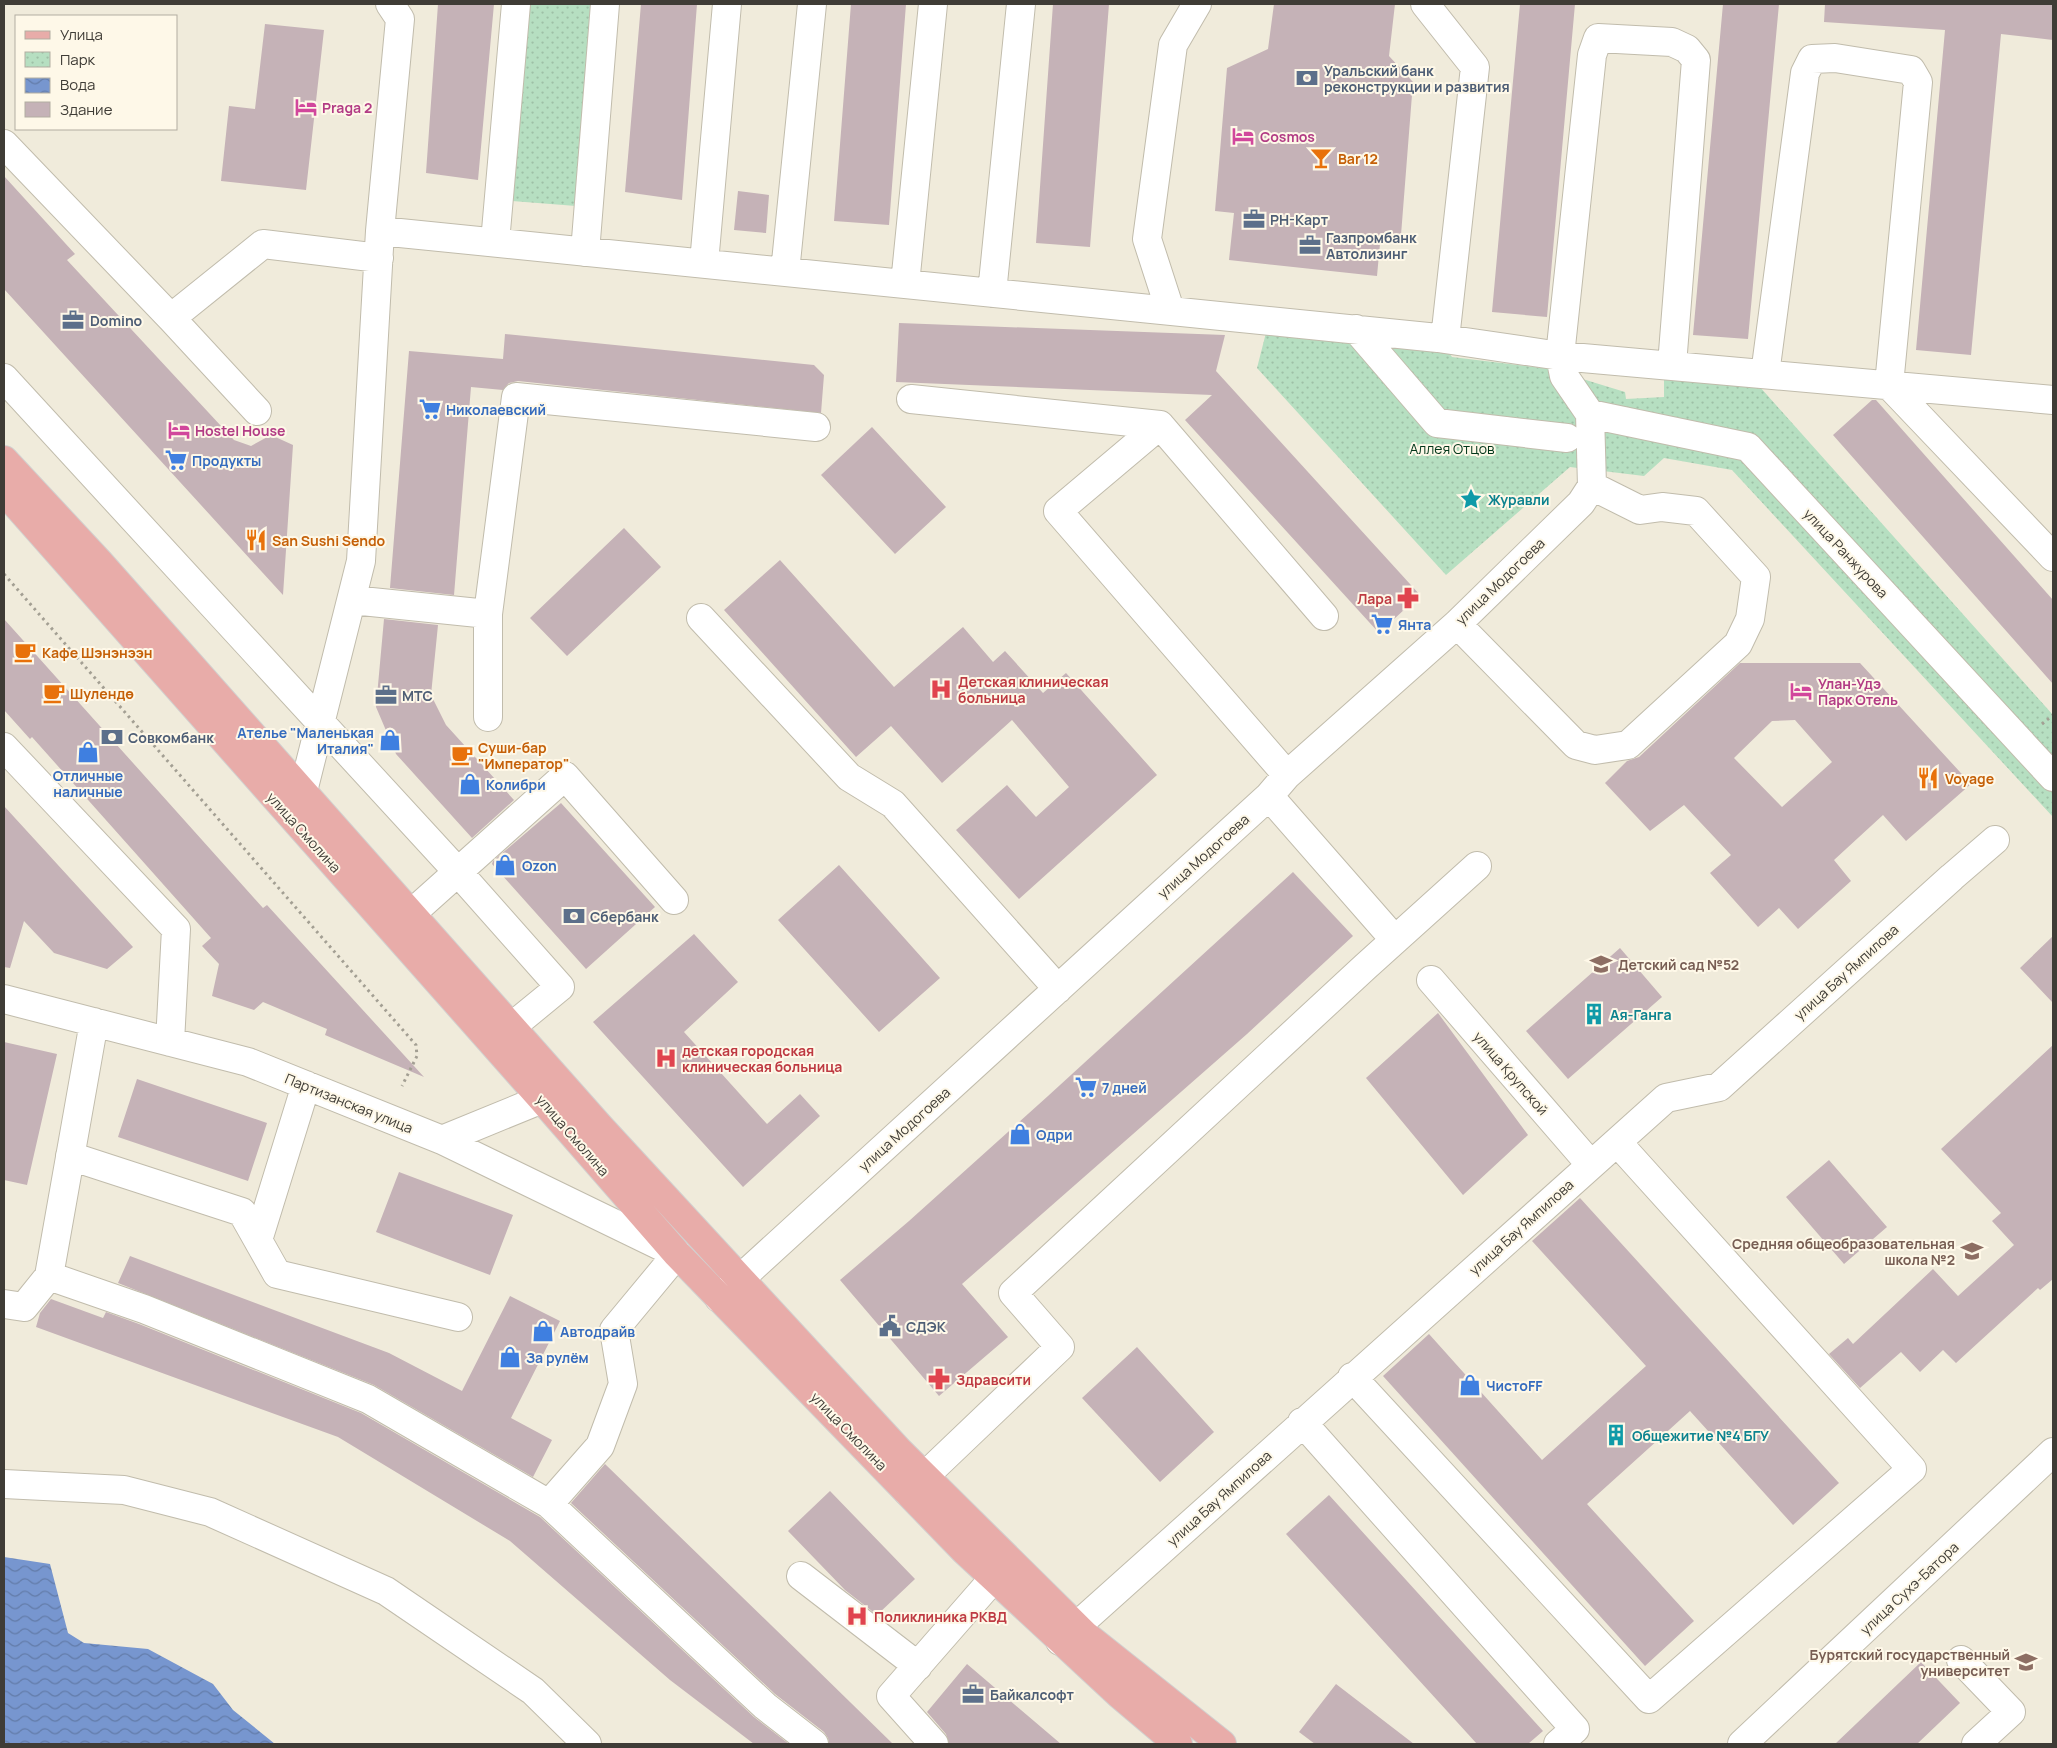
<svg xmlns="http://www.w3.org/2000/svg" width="2057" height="1748" font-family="Manrope,sans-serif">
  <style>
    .park { fill: url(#park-dots) }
    .water { fill: url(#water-waves) }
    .building { fill: #c5b2b7; fill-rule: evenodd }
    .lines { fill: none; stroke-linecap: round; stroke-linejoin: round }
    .minor-casing { stroke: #c1bcac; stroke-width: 30 }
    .major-casing { stroke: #d1d0cf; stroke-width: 30 }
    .path { stroke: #a39f93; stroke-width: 3; stroke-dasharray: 2.5 4; stroke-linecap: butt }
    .minor { stroke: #fff; stroke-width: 28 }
    .major { stroke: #e8aca9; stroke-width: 28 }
    .labels { text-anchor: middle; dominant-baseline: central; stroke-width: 4; stroke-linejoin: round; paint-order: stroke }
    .service-label { font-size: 14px; font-weight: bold; fill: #4e5e75; stroke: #fef8e8; text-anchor: start }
    .hotel-label { font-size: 14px; font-weight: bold; fill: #b23c85; stroke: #fef8e8; text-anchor: start }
    .food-label { font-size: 14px; font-weight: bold; fill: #c56008; stroke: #fef8e8; text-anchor: start }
    .shop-label { font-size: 14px; font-weight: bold; fill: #366cbe; stroke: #fef8e8; text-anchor: start }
    .park-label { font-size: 14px; fill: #02371a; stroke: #fef8e8 }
    .culture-label { font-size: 14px; font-weight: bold; fill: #0d838f; stroke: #fef8e8; text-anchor: start }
    .street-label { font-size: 14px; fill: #3f3c36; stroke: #fef8e8 }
    .health-label { font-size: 14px; font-weight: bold; fill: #be3a42; stroke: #fef8e8; text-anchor: start }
    .education-label { font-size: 14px; font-weight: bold; fill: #785e54; stroke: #fef8e8; text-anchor: end }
  </style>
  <defs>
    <pattern id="park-dots" width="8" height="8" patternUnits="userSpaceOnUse" patternTransform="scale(1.25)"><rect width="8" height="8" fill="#b6dfc1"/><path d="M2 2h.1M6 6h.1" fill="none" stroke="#9ec0a6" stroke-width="1.8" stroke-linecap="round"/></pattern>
    <pattern id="water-waves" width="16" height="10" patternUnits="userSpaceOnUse" patternTransform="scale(1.25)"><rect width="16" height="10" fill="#7796cf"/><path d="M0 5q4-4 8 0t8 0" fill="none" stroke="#637ca9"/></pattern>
  </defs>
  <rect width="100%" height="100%" fill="#f0ebdb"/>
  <path class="park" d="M 529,4 L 594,4 L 576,206 L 512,201 Z
    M 1269,321 L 1438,338 L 1452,357 L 1550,369 L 1625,392 L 1626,399 L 1664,397 L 1664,379 L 1751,377 L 2053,715 L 2053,817 L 1732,470 L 1664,458 L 1644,476 L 1570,467 L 1446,575 L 1257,368 Z"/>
  <path class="water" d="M 4,1557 L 50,1564 L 68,1633 L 84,1643 L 148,1649 L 213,1684 L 233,1710 L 275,1744 L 4,1744 Z"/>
  <path class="building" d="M 438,4 L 494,4 L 478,180 L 426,173 Z
    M 641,4 L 697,4 L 682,200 L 625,192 Z
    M 851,4 L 906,4 L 889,225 L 834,221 Z
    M 1053,4 L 1109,4 L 1090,247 L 1036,243 Z
    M 1274,4 L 1395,4 L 1389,56 L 1413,82 L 1401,235 L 1381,233 L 1377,276 L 1229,260 L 1234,213 L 1215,211 L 1227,68 L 1268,49 Z
    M 1520,4 L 1575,4 L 1547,317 L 1492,312 Z
    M 1723,4 L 1779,4 L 1748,339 L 1693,335 Z
    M 1825,4 L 2053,4 L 2053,40 L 2001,34 L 1971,355 L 1916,350 L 1945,30 L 1824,22 Z
    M 265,24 L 324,30 L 306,190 L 221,181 L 229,106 L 255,109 Z
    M 4,176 L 75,254 L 67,260 L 234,440 L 251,446 L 271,435 L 293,445 L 283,595 L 4,289 Z
    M 738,191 L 769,195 L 766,233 L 734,230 Z
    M 899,323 L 1225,335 L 1216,371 L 1420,595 L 1379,633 L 1185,420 L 1212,395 L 896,382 Z
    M 505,334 L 814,365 L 824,375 L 821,413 L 518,381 L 509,383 L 503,390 L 471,387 L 454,595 L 390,588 L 409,351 L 503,359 Z
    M 1872,400 L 1876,400 L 2053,600 L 2053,684 L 1833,435 Z
    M 872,427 L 946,507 L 895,554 L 821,475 Z
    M 624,528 L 661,567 L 567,656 L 530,618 Z
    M 780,560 L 894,687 L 963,627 L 993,662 L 1005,651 L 1043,693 L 1066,673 L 1157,775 L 1019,899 L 956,830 L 1007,785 L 1036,817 L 1069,787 L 1012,720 L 942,783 L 891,726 L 856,757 L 724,610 Z
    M 4,619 L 263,908 L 267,905 L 424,1077 L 325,1035 L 327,1029 L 263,1002 L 254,1010 L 212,996 L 219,964 L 202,946 L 211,938 L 32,737 L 30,739 L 4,710 Z
    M 384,619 L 438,625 L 431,695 L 446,725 L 514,800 L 472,838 L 396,754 L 376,707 Z
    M 1740,663 L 1860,663 L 1971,784 L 1906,841 L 1883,815 L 1834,860 L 1851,881 L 1798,929 L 1779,908 L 1758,927 L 1710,873 L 1731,855 L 1684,805 L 1650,831 L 1605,783 L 1627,761 L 1639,757 ZM 1795,720 L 1832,762 L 1782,807 L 1734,758 L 1772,721 Z
    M 561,803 L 655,907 L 586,969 L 492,864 L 493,861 Z
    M 4,806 L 133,947 L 107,969 L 54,953 L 24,921 L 10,968 L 4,967 Z
    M 839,865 L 940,978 L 879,1032 L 778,920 Z
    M 1293,872 L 1353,936 L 1247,1034 L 962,1284 L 1008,1337 L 939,1396 L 840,1280 L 909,1221 L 1048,1096 Z
    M 694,934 L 738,982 L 684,1032 L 767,1124 L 800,1094 L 820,1116 L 743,1187 L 593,1022 Z
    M 2053,936 L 2053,1003 L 2020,968 Z
    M 1620,948 L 1662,997 L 1568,1079 L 1526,1031 Z
    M 1438,1013 L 1528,1135 L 1463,1195 L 1366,1078 Z
    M 4,1042 L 57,1054 L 27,1185 L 4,1180 Z
    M 2053,1045 L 2053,1279 L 2040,1290 L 2038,1288 L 1956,1363 L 1943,1350 L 1920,1372 L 1901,1352 L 1860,1388 L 1829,1354 L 1848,1338 L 1853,1344 L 1933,1269 L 1958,1296 L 2014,1245 L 1992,1221 L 2001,1213 L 1941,1149 Z
    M 137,1079 L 267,1123 L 248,1181 L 118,1137 Z
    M 1829,1160 L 1887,1227 L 1844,1264 L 1786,1197 Z
    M 399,1172 L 513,1215 L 490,1275 L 376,1232 Z
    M 1580,1198 L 1839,1483 L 1793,1525 L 1690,1411 L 1587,1504 L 1694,1621 L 1645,1666 L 1383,1376 L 1429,1334 L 1542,1460 L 1646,1366 L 1532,1241 Z
    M 130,1256 L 389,1353 L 462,1391 L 510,1296 L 560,1321 L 511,1418 L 552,1440 L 533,1477 L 374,1385 L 118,1283 Z
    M 51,1299 L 103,1318 L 106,1312 L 139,1324 L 361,1413 L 540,1517 L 754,1717 L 789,1744 L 754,1744 L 670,1680 L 510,1541 L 338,1437 L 36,1327 L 40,1313 Z
    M 1137,1347 L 1214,1432 L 1160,1482 L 1082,1398 Z
    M 605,1464 L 807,1660 L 893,1744 L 829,1744 L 828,1738 L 824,1732 L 775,1694 L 571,1503 Z
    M 830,1491 L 915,1579 L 877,1615 L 845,1590 L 788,1531 Z
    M 1329,1495 L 1543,1731 L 1528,1744 L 1477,1744 L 1286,1534 Z
    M 1921,1662 L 1960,1703 L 1917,1744 L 1835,1744 Z
    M 967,1664 L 1061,1744 L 949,1744 L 946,1734 L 927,1712 Z
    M 1336,1684 L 1414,1744 L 1315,1744 L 1299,1732 Z"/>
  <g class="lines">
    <g class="minor-casing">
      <path id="minor" d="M 1425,4 L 1475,67 L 1445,339
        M 4,144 L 171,318 L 263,244 L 379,258
        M 380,231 L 1438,338 L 1560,356 L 1592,55 L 1598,38 L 1672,42 L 1687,49 L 1696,60 L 1672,365
        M 495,242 L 516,4
        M 585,252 L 605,4
        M 704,263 L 727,4
        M 785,272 L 812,4
        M 905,284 L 933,4
        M 992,293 L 1021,4
        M 1170,310 L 1147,239 L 1173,45 L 1197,4
        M 171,318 L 257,411
        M 1356,329 L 1437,423 L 1567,438
        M 1765,374 L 1805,73 L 1812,59 L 1835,58 L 1911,70 L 1918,82 L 1889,385 L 2053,557
        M 4,378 L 458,872 L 560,987 L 493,1042
        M 911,399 L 1160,425 L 1324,616
        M 1590,414 L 1748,447 L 2053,777
        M 1160,425 L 1058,511 L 1287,775
        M 352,600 L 488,614
        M 701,618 L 849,777 L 893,804 L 1058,989
        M 1457,624 L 1576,745 L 1595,750 L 1628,745 L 1738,644 L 1750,619 L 1756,577 L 1696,511 L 1662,507 L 1640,510 L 1592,486
        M 488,717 L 488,614 L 516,397 L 816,427
        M 4,747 L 176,929 L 170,1042
        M 1269,796 L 1395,940
        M 298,811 L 361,561 L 380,231 L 400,19 L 390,4
        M 393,930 L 565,776 L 674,900
        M 1431,980 L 1591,1165
        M 4,999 L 248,1062 L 442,1140 L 677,1254 L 614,1330 L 623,1384 L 600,1446 L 549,1504
        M 94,1022 L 49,1276 L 144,1309 L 368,1399 L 549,1504 L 765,1706 L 814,1744
        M 442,1140 L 542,1099
        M 70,1156 L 242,1212 L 277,1274 L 458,1317
        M 258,1240 L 306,1085
        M 719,1298 L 1269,796 L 1287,775 L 1457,624 L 1581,503 L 1592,486 L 1590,414 L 1564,376 L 1560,356 L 2053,400
        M 4,1304 L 24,1307 L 49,1276
        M 1352,1377 L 1649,1699 L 1912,1469 L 1617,1142
        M 1302,1422 L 1575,1729 L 1558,1744
        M 4,1484 L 124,1490 L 210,1512 L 386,1591 L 533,1691 L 587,1744
        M 908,1492 L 1060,1347 L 1013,1293 L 1365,967 L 1477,866
        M 801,1576 L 918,1666
        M 1060,1641 L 1666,1098 L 1719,1087 L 1952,877 L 1995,840
        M 1961,1660 L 2011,1712 L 1976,1744
        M 934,1744 L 891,1696 L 994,1578
        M 1742,1744 L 2053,1452"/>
    </g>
    <g class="major-casing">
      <path id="major" d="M 4,460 L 99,562 L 599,1126 L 899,1451 L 1085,1635 L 1222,1744
        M 4,491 L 542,1099 L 677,1254 L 965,1551 L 1119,1694 L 1178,1744"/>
    </g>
    <path class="path" d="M 4,574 L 416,1045 L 417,1056 L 402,1086
      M 2042,724 L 2053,715"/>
    <use href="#minor" class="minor"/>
    <use href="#major" class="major"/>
  </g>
  <defs>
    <g id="bank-bare" transform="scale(1.725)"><path d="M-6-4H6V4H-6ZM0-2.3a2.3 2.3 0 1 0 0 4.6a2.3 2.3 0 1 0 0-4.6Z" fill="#5c6f8a" stroke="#fef8e8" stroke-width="2.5" paint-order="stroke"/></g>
    <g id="hotel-bare" transform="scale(1.725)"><path d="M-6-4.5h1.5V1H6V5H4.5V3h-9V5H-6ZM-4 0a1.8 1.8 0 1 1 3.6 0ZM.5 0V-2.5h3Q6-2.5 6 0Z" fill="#d1479c" stroke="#fef8e8" stroke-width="2.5" paint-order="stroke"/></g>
    <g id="bar-bare" transform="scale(1.725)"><path d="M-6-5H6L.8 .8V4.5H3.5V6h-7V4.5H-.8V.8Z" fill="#e8710a" stroke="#fef8e8" stroke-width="2.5" paint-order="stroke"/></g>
    <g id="office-bare" transform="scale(1.725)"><path d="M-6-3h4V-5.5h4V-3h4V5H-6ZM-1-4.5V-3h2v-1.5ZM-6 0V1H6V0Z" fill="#5c6f8a" stroke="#fef8e8" stroke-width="2.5" paint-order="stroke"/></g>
    <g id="supermarket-bare" transform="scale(1.725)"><path d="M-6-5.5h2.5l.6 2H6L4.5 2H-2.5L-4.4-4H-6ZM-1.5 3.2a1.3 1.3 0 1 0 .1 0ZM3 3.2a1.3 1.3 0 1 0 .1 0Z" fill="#3f7fe0" stroke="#fef8e8" stroke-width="2.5" paint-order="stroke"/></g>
    <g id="sight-bare" transform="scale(1.725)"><path d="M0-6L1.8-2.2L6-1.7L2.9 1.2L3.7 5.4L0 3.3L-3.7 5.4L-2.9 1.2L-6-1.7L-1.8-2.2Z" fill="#0f9aa8" stroke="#fef8e8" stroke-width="2.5" paint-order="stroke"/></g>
    <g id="restaurant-bare" transform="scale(1.725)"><path d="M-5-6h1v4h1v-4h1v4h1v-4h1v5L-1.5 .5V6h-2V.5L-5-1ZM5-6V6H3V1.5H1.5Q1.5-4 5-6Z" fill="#e8710a" stroke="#fef8e8" stroke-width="2.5" paint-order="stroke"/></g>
    <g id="pharmacy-bare" transform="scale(1.725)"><path d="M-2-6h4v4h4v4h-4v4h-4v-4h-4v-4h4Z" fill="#e0444e" stroke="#fef8e8" stroke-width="2.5" paint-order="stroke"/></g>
    <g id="cafe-bare" transform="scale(1.725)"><path d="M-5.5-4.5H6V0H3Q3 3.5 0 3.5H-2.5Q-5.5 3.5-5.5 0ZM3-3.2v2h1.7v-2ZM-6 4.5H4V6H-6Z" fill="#e8710a" stroke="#fef8e8" stroke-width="2.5" paint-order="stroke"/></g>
    <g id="hospital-bare" transform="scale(1.725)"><path d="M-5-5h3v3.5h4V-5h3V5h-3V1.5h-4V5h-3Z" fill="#e0444e" stroke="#fef8e8" stroke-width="2.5" paint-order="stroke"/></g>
    <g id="shop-bare" transform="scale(1.725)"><path d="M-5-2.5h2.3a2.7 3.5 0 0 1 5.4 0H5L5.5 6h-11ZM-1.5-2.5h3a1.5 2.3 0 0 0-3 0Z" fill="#3f7fe0" stroke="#fef8e8" stroke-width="2.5" paint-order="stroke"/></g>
    <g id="school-bare" transform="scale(1.725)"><path d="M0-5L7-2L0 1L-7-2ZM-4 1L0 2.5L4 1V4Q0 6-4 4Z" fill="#8d6e63" stroke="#fef8e8" stroke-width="2.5" paint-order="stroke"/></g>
    <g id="building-bare" transform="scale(1.725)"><path d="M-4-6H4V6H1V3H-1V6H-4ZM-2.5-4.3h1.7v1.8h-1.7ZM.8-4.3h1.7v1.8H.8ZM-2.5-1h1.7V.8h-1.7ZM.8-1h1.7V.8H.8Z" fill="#0f9aa8" stroke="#fef8e8" stroke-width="2.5" paint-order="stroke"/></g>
    <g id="civic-bare" transform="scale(1.725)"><path d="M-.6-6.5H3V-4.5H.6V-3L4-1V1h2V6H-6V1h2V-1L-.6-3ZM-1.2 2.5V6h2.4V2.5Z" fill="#5c6f8a" stroke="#fef8e8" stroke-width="2.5" paint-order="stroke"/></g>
    <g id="university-bare" transform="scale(1.725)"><path d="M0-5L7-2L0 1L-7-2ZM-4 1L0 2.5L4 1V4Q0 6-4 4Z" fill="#8d6e63" stroke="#fef8e8" stroke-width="2.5" paint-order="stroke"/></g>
  </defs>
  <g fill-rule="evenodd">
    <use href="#bank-bare" x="1307" y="78"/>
    <use href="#hotel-bare" x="306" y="107"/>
    <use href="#hotel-bare" x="1243" y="136"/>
    <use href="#bar-bare" x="1321" y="158"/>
    <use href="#office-bare" x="1254" y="219"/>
    <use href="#office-bare" x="1310" y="245"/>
    <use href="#office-bare" x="73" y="320"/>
    <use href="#supermarket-bare" x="430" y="409"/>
    <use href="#hotel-bare" x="179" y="430"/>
    <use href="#supermarket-bare" x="176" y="460"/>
    <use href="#sight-bare" x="1471" y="499"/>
    <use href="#restaurant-bare" x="256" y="540"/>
    <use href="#pharmacy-bare" x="1408" y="598"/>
    <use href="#supermarket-bare" x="1382" y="624"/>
    <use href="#cafe-bare" x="25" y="652"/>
    <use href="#hospital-bare" x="941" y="689"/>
    <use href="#hotel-bare" x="1801" y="691"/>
    <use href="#cafe-bare" x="54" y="693"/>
    <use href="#office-bare" x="386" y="695"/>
    <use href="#bank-bare" x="112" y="737"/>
    <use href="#shop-bare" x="390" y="740"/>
    <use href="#shop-bare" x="88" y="752"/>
    <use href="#cafe-bare" x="462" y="755"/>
    <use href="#restaurant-bare" x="1928" y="778"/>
    <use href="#shop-bare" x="470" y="784"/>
    <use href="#shop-bare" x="505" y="865"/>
    <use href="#bank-bare" x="574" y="916"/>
    <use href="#school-bare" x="1601" y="964"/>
    <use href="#building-bare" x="1594" y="1014"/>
    <use href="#hospital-bare" x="666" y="1058"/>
    <use href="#supermarket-bare" x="1086" y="1087"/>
    <use href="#shop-bare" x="1020" y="1134"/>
    <use href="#school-bare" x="1972" y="1251"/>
    <use href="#civic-bare" x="890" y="1326"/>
    <use href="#shop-bare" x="543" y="1331"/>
    <use href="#shop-bare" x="510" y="1357"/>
    <use href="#pharmacy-bare" x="939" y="1379"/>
    <use href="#shop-bare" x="1470" y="1385"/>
    <use href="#building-bare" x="1616" y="1435"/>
    <use href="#hospital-bare" x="857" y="1616"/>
    <use href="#university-bare" x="2026" y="1662"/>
    <use href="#office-bare" x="973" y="1694"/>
  </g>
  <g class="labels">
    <g class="service-label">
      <text x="1324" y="70">Уральский банк<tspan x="1324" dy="16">реконструкции и развития</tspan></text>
      <text x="1270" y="219">РН-Карт</text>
      <text x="1326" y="237">Газпромбанк<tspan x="1326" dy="16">Автолизинг</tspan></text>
      <text x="90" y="320">Domino</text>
      <text x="402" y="695">МТС</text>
      <text x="128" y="737">Совкомбанк</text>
      <text x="590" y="916">Сбербанк</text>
      <text x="906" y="1326">СДЭК</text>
      <text x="990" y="1694">Байкалсофт</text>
    </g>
    <g class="hotel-label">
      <text x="322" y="107">Praga 2</text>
      <text x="1260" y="136">Cosmos</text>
      <text x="195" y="430">Hostel House</text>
      <text x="1818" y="683">Улан-Удэ<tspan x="1818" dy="16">Парк Отель</tspan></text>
    </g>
    <g class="food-label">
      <text x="1338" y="158">Bar 12</text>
      <text x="272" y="540">San Sushi Sendo</text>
      <text x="42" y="652">Кафе Шэнэнээн</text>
      <text x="70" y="693">Шулендө</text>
      <text x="478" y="747">Суши-бар<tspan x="478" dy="16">"Император"</tspan></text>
      <text x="1945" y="778">Voyage</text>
    </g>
    <g class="shop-label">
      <text x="446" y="409">Николаевский</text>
      <text x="192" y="460">Продукты</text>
      <text x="1398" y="624">Янта</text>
      <text x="374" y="732" text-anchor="end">Ателье "Маленькая<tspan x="374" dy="16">Италия"</tspan></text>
      <text x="88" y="775" text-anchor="middle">Отличные<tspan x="88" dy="16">наличные</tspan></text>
      <text x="486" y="784">Колибри</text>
      <text x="522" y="865">Ozon</text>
      <text x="1102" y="1087">7 дней</text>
      <text x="1036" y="1134">Одри</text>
      <text x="560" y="1331">Автодрайв</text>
      <text x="526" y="1357">За рулём</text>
      <text x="1486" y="1385">ЧистоFF</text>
    </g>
    <g class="park-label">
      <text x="1452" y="448">Аллея Отцов</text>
    </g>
    <g class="culture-label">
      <text x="1488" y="499">Журавли</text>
      <text x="1610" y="1014">Ая-Ганга</text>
      <text x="1632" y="1435">Общежитие №4 БГУ</text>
    </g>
    <g class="street-label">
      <text transform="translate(1846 553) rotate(47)">улица Ранжурова</text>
      <text transform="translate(1500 581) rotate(-44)">улица Модогоева</text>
      <text transform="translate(304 832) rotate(48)">улица Смолина</text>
      <text transform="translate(1203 856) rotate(-42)">улица Модогоева</text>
      <text transform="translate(1846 972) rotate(-42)">улица Бау Ямпилова</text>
      <text transform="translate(1511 1073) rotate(49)">улица Крупской</text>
      <text transform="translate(349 1103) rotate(22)">Партизанская улица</text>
      <text transform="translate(904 1129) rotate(-42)">улица Модогоева</text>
      <text transform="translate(573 1135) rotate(49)">улица Смолина</text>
      <text transform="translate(1521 1227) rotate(-42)">улица Бау Ямпилова</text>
      <text transform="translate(849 1431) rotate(46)">улица Смолина</text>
      <text transform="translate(1219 1498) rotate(-42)">улица Бау Ямпилова</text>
      <text transform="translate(1909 1588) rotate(-43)">улица Сухэ-Батора</text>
    </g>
    <g class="health-label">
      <text x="1392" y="598" text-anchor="end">Лара</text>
      <text x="958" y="681">Детская клиническая<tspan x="958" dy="16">больница</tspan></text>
      <text x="682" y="1050">детская городская<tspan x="682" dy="16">клиническая больница</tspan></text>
      <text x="956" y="1379">Здравсити</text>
      <text x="874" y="1616">Поликлиника РКВД</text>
    </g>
    <g class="education-label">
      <text x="1618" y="964" text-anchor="start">Детский сад №52</text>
      <text x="1955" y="1243">Средняя общеобразовательная<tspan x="1955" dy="16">школа №2</tspan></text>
      <text x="2010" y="1654">Бурятский государственный<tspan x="2010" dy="16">университет</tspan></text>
    </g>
  </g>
  <rect width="2057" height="1748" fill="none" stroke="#3f3c36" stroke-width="10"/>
  <rect x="15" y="15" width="162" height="115" fill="#fef8e8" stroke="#b2ada1"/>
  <rect x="25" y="31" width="25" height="8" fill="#e8aca9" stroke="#b2ada1"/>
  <text x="60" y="40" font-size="15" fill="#3f3c36">Улица</text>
  <rect x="25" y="52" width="25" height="15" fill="url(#park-dots)" stroke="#b2ada1"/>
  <text x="60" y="65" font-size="15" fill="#3f3c36">Парк</text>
  <rect x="25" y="78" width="25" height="15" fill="url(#water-waves)" stroke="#b2ada1"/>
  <text x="60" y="90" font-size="15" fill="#3f3c36">Вода</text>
  <rect x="25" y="102" width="25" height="15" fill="#c5b2b7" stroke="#b2ada1"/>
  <text x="60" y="115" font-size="15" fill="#3f3c36">Здание</text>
</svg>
